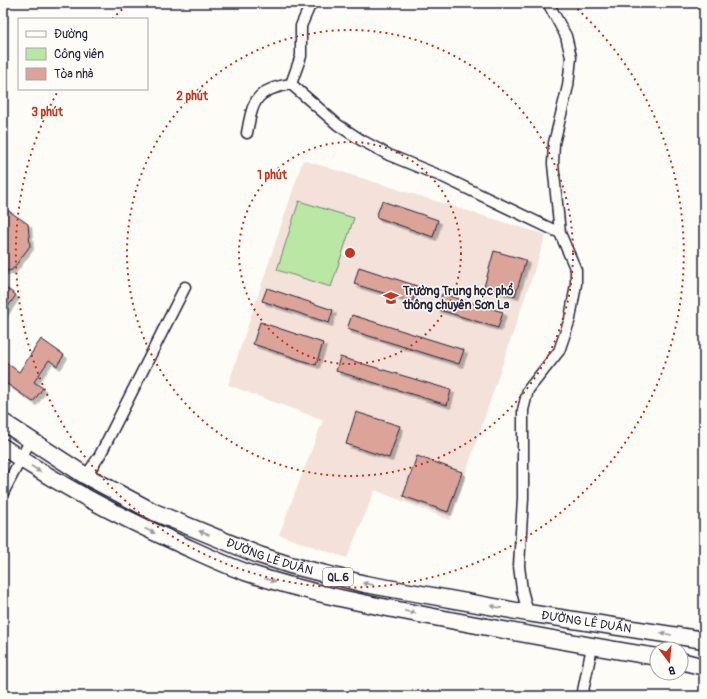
<svg xmlns="http://www.w3.org/2000/svg" width="707" height="699" font-family="Pangolin,sans-serif">
  <style>
    .built { fill: #f3e1da }
    .green { fill: #bbe7a4; stroke: #6e8470 }
    .building { fill: #dca398; stroke: #22223b; filter: url(#shadow) }
    .lines { fill: none; stroke-linecap: round; stroke-linejoin: round }
    .street-casing { stroke: #22223b; stroke-width: 13 }
    .primary-casing { stroke: #22223b; stroke-width: 19 }
    .street { stroke: #fdfcf7; stroke-width: 10 }
    .primary { stroke: #fdfcf7; stroke-width: 16 }
    .oneway { fill: #9a9aa2 }
    .ring { fill: none; stroke: #c8321e; stroke-width: 2; stroke-dasharray: 2 4 }
    .labels { text-anchor: middle; dominant-baseline: central; stroke-width: 3; stroke-linejoin: round; paint-order: stroke }
    .shield { fill: #fdfcf7; stroke: #646373; stroke-width: 1 }
    .shield-label { font-size: 11px; font-weight: bold; fill: #22223b }
    .poi-label { font-size: 12px; font-weight: bold; fill: #22223b; stroke: #fdfcf7; text-anchor: start }
    .street-label { font-size: 12px; fill: #22223b; stroke: #fdfcf7 }
    .centre { fill: #c8321e; stroke: #fdfcf7; stroke-width: 2 }
    .ring-label { font-size: 12px; text-anchor: middle; font-weight: bold; fill: #c8321e; stroke: #fdfcf7; stroke-width: 3; stroke-linejoin: round; paint-order: stroke }
  </style>
  <defs>
    <filter id="shadow"><feDropShadow dx="3.5" dy="3.5" stdDeviation="0" flood-color="#0004"/></filter>
  </defs>
  <rect width="100%" height="100%" fill="#fdfcf7"/>
  <filter id="ink" filterUnits="userSpaceOnUse"><feTurbulence type="fractalNoise" baseFrequency=".025" numOctaves="2"/><feDisplacementMap in="SourceGraphic" scale="8" xChannelSelector="R" yChannelSelector="G"/><feConvolveMatrix kernelMatrix="1 2 1 2 8 2 1 2 1" color-interpolation-filters="sRGB"/></filter>
  <g filter="url(#ink)">
    <path class="built" d="M 303,160 L 546,235 L 450,520 L 375,490 L 347,558 L 279,535 L 323,420 L 228,385 Z"/>
    <path class="green" d="M 299,201 L 354,218 L 331,287 L 277,270 Z"/>
    <path class="building" d="M 382,201 L 438,220 L 433,237 L 376,217 Z
      M 3,207 L 28,224 L 30,246 L 12,270 L 3,272 Z
      M 494,251 L 526,260 L 515,296 L 484,287 Z
      M 359,267 L 417,286 L 412,302 L 354,284 Z
      M 3,286 L 16,295 L 3,314 Z
      M 267,288 L 333,310 L 329,323 L 262,301 Z
      M 442,294 L 503,312 L 498,328 L 437,309 Z
      M 352,315 L 464,350 L 459,364 L 347,329 Z
      M 260,322 L 323,343 L 316,365 L 253,344 Z
      M 41,339 L 64,355 L 57,366 L 49,360 L 34,382 L 43,388 L 33,402 L 3,381 L 3,360 L 19,372 Z
      M 340,357 L 451,390 L 447,405 L 336,371 Z
      M 356,412 L 400,426 L 389,458 L 346,444 Z
      M 417,456 L 462,472 L 448,512 L 403,496 Z"/>
    <g class="lines">
      <g class="street-casing">
        <path id="street" d="M 291,84 L 338,125 L 361,140 L 389,155 L 443,177 L 560,233
          M 291,84 L 301,56 L 301,26 L 311,3
          M 247,133 C 253,99 256,90 291,84
          M 86,476 L 100,455 L 185,287
          M 3,493 L 30,441
          M 528,613 L 522,590 L 519,566 L 523,498 L 523,410 L 528,390 L 559,351 L 570,319 L 576,284 L 576,270 L 560,233 L 553,164 L 554,143 L 568,86 L 571,57 L 566,36 L 548,3
          M 582,696 L 592,647"/>
      </g>
      <g class="primary-casing">
        <g id="primary">
          <path id="s1" d="M 3,422 L 86,476 L 154,512 L 259,555 L 290,565 L 365,584 L 528,613 L 704,640"/>
          <path d="M 3,447 C 59,485 118,516 180,544 C 202,554 225,565 248,573 C 308,593 371,605 434,617 C 508,631 582,645 657,657"/>
          <path d="M 681,661 L 704,667"/>
        </g>
      </g>
      <use href="#street" class="street"/>
      <use href="#primary" class="primary"/>
    </g>
    <defs><path id="oneway-solid" d="M-6-.8H1V-3.2L6.5 0L1 3.2V.8H-6Z"/></defs>
    <g class="oneway">
      <use href="#oneway-solid" transform="translate(36 469) rotate(33)"/>
      <use href="#oneway-solid" transform="translate(150 531) rotate(24)"/>
      <use href="#oneway-solid" transform="translate(204 533) rotate(-157)"/>
      <use href="#oneway-solid" transform="translate(270 580) rotate(18)"/>
      <use href="#oneway-solid" transform="translate(368 584) rotate(-169)"/>
      <use href="#oneway-solid" transform="translate(496 607) rotate(-169)"/>
      <use href="#oneway-solid" transform="translate(410 612) rotate(11)"/>
      <use href="#oneway-solid" transform="translate(666 634) rotate(-170)"/>
    </g>
  </g>
  <g class="ring">
    <circle cx="350" cy="253" r="111"/>
    <circle cx="350" cy="253" r="223"/>
    <path d="M112 19A334 334 0 0 1 127 5M573 5A334 334 0 1 1 58 91"/>
  </g>
  <defs>
    <g id="school-bare" transform="scale(1.2)"><path d="M0-5L7-2L0 1L-7-2ZM-4 1L0 2.5L4 1V4Q0 6-4 4Z" fill="#c8321e" stroke="#fdfcf7" stroke-width="2.5" paint-order="stroke"/></g>
  </defs>
  <g fill-rule="evenodd">
    <use href="#school-bare" x="391" y="298"/>
  </g>
  <g class="labels">
    <rect class="shield" x="323" y="568" width="30" height="18" rx="3"/>
    <g class="shield-label">
      <text x="338" y="577">QL.6</text>
    </g>
    <g class="poi-label">
      <text x="403" y="291">Trường Trung học phổ<tspan x="403" dy="14">thông chuyên Sơn La</tspan></text>
    </g>
    <g class="street-label">
      <text stroke="none"><textPath href="#s1" startOffset="300">ĐƯỜNG LÊ DUẨN</textPath></text>
      <text stroke="none"><textPath href="#s1" startOffset="624">ĐƯỜNG LÊ DUẨN</textPath></text>
    </g>
  </g>
  <circle cx="350" cy="253" r="6" class="centre"/>
  <g class="ring-label">
    <text x="192" y="100">2 phút</text>
    <text x="47" y="116">3 phút</text>
    <text x="272" y="179">1 phút</text>
  </g>
  <rect width="707" height="699" fill="none" stroke="#fdfcf7" stroke-width="16"/>
  <rect x="8" y="8" width="691" height="683" fill="none" stroke="#22223b" stroke-width="1.5" filter="url(#ink)"/>
  <rect x="18" y="18" width="130" height="72" fill="#fdfcf7" stroke="#a5a5ac"/>
  <rect x="26" y="31" width="20" height="6" fill="#fdfcf7" stroke="#a5a5ac"/>
  <text x="54" y="38" font-size="12" fill="#22223b">Đường</text>
  <rect x="26" y="48" width="20" height="12" fill="#bbe7a4" stroke="#a5a5ac"/>
  <text x="54" y="58" font-size="12" fill="#22223b">Công viên</text>
  <rect x="26" y="68" width="20" height="12" fill="#dca398" stroke="#a5a5ac"/>
  <text x="54" y="78" font-size="12" fill="#22223b">Tòa nhà</text>
  <g transform="translate(669 661) rotate(164)"><circle r="19" fill="#fdfcf7" stroke="#a5a5ac"/>
  <path d="M0-3L7 15L0 10L-7 15Z" fill="#c8321e"/>
  <text y="-6" font-size="11" font-weight="bold" text-anchor="middle" fill="#22223b">B</text>
  </g>
</svg>
